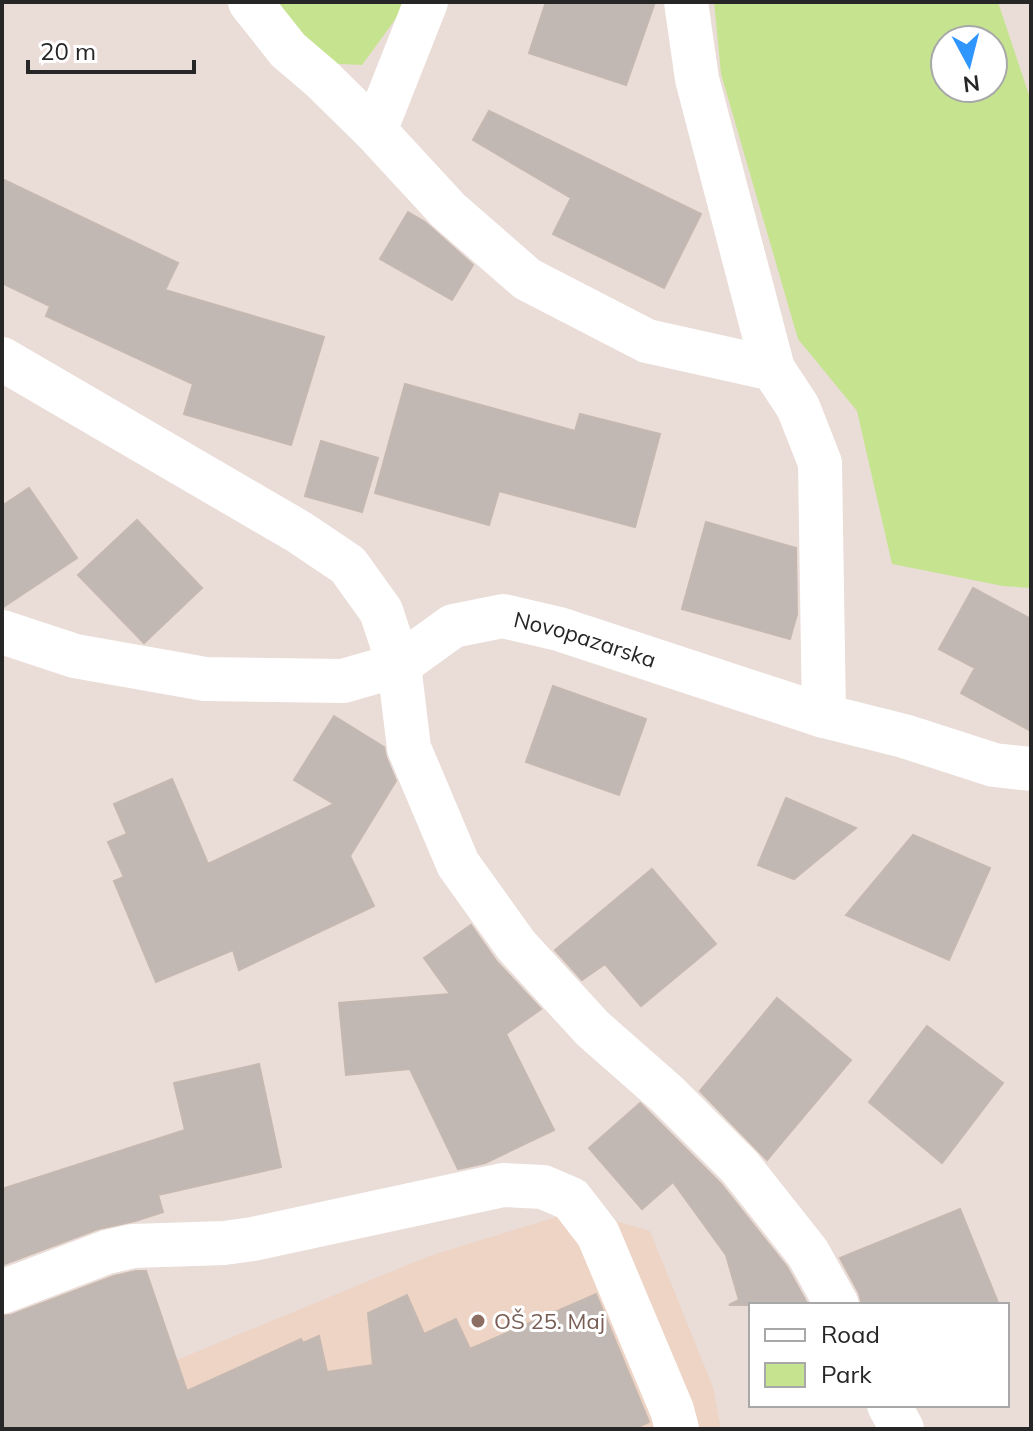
<svg xmlns="http://www.w3.org/2000/svg" width="1033" height="1431" font-family="Mulish,sans-serif">
  <style>
    .education { fill: #edd4c5 }
    .green { fill: #c6e490; fill-rule: evenodd }
    .building { fill: #c1b8b3; stroke: #c5b8b1; stroke-width: 2 }
    .lines { fill: none; stroke-linecap: round; stroke-linejoin: round }
    .street { stroke: #fff; stroke-width: 44 }
    .education-dot { fill: #8d6e63; stroke: #fff; stroke-width: 3 }
    .labels { text-anchor: middle; dominant-baseline: central; stroke-width: 6; stroke-linejoin: round; paint-order: stroke }
    .street-label { font-size: 22px; fill: #262626; stroke: #fff }
    .education-label { font-size: 22px; fill: #785e54; stroke: #fff; text-anchor: start }
  </style>
  <rect width="100%" height="100%" fill="#eadcd7"/>
  <path class="education" d="M 579,1210 L 650,1231 L 713,1387 L 721,1429 L 41,1429 L 46,1414 L 429,1256 Z"/>
  <path class="green" d="M 274,2 L 408,2 L 362,65 L 320,63 Z
    M 714,2 L 998,2 L 1031,101 L 1031,588 L 1003,586 L 892,564 L 857,411 L 798,339 L 721,74 ZM 945,40 L 993,40 L 993,88 L 945,88 Z"/>
  <path class="building" d="M 546,2 L 655,2 L 626,85 L 529,53 Z
    M 489,111 L 701,214 L 664,288 L 553,234 L 571,198 L 473,140 Z
    M 2,179 L 178,263 L 165,290 L 324,337 L 291,445 L 184,414 L 193,384 L 46,316 L 50,306 L 2,283 Z
    M 408,212 L 425,222 L 473,265 L 452,300 L 380,259 Z
    M 405,384 L 575,431 L 580,414 L 660,434 L 635,527 L 499,491 L 489,525 L 375,493 Z
    M 321,441 L 378,458 L 362,512 L 305,496 Z
    M 29,488 L 77,558 L 2,608 L 2,506 Z
    M 137,520 L 202,588 L 144,643 L 78,575 Z
    M 706,522 L 796,548 L 797,614 L 790,639 L 682,609 Z
    M 973,588 L 1031,619 L 1031,731 L 961,693 L 975,668 L 939,649 Z
    M 553,686 L 646,719 L 619,795 L 526,762 Z
    M 334,716 L 384,747 L 386,757 L 396,781 L 350,856 L 374,906 L 239,970 L 233,950 L 156,982 L 114,881 L 124,877 L 108,842 L 127,834 L 114,804 L 172,779 L 208,864 L 334,804 L 294,780 Z
    M 786,798 L 856,828 L 794,879 L 758,865 Z
    M 913,835 L 990,868 L 949,960 L 846,915 Z
    M 652,869 L 716,944 L 641,1006 L 605,964 L 582,980 L 555,950 Z
    M 471,925 L 497,962 L 541,1009 L 506,1034 L 554,1130 L 485,1163 L 458,1169 L 410,1069 L 346,1075 L 339,1003 L 450,994 L 424,958 Z
    M 777,998 L 851,1060 L 767,1160 L 700,1091 Z
    M 927,1026 L 1003,1083 L 942,1163 L 869,1102 Z
    M 259,1064 L 281,1167 L 158,1195 L 163,1212 L 135,1221 L 98,1229 L 2,1265 L 2,1189 L 185,1130 L 174,1083 Z
    M 640,1103 L 721,1184 L 787,1267 L 808,1305 L 729,1305 L 739,1300 L 726,1255 L 673,1182 L 642,1209 L 589,1148 Z
    M 960,1209 L 999,1305 L 862,1305 L 859,1293 L 840,1258 Z
    M 136,1271 L 146,1271 L 187,1391 L 301,1339 L 303,1343 L 319,1336 L 327,1372 L 373,1365 L 368,1313 L 407,1295 L 424,1334 L 456,1319 L 470,1349 L 596,1294 L 649,1422 L 634,1429 L 2,1429 L 2,1316 L 11,1315 L 114,1276 Z"/>
  <g class="lines">
    <g class="street">
      <path d="M 250,2 L 288,50 L 322,79 L 375,131 L 448,210 L 527,279 L 647,341 L 773,369 L 798,407 L 820,463 L 824,716"/>
      <path d="M 686,2 L 697,79 L 773,369"/>
      <path d="M 375,131 L 426,2"/>
      <path d="M 2,359 L 299,532 L 348,565 L 381,611 L 399,665 L 409,748 L 458,864 L 516,945 L 593,1029 L 667,1094 L 740,1167 L 808,1253 L 837,1305"/>
      <path id="s1" d="M 2,632 L 75,656 L 205,679 L 343,681 L 399,665 L 453,626 L 503,616 L 559,629 L 824,716 L 904,736 L 994,765 L 1031,769"/>
      <path d="M 2,1292 L 107,1252 L 133,1246 L 224,1243 L 253,1239 L 503,1185 L 543,1187 L 571,1199 L 598,1234 L 672,1410 L 677,1429"/>
      <path d="M 889,1405 L 902,1429"/>
    </g>
  </g>
  <circle class="education-dot" cx="478" cy="1321" r="8"/>
  <g class="labels">
    <g class="street-label">
      <text stroke="none"><textPath href="#s1" startOffset="608">Novopazarska</textPath></text>
    </g>
    <g class="education-label">
      <text x="494" y="1321">OŠ 25. Maj</text>
    </g>
  </g>
  <rect width="1033" height="1431" fill="none" stroke="#262626" stroke-width="8"/>
  <rect x="749" y="1303" width="260" height="104" fill="#ffffff" stroke="#a8a8a8" stroke-width="2"/>
  <rect x="765" y="1329" width="40" height="12" fill="#ffffff" stroke="#a8a8a8" stroke-width="2"/>
  <text x="821" y="1343" font-size="24" fill="#262626">Road</text>
  <rect x="765" y="1363" width="40" height="24" fill="#c6e490" stroke="#a8a8a8" stroke-width="2"/>
  <text x="821" y="1383" font-size="24" fill="#262626">Park</text>
  <g transform="translate(969 64) rotate(173)"><circle r="38" fill="#ffffff" stroke="#a8a8a8" stroke-width="2"/>
  <path d="M0-6L14 30L0 20L-14 30Z" fill="#2f95ff"/>
  <text y="-12" font-size="22" font-weight="bold" text-anchor="middle" fill="#262626">N</text>
  </g>
  <path d="M28 60v12h166v-12" fill="none" stroke="#262626" stroke-width="4"/>
  <text x="40" y="60" font-size="24" fill="#262626" stroke="#ffffff" stroke-width="6" paint-order="stroke">20 m</text>
</svg>
